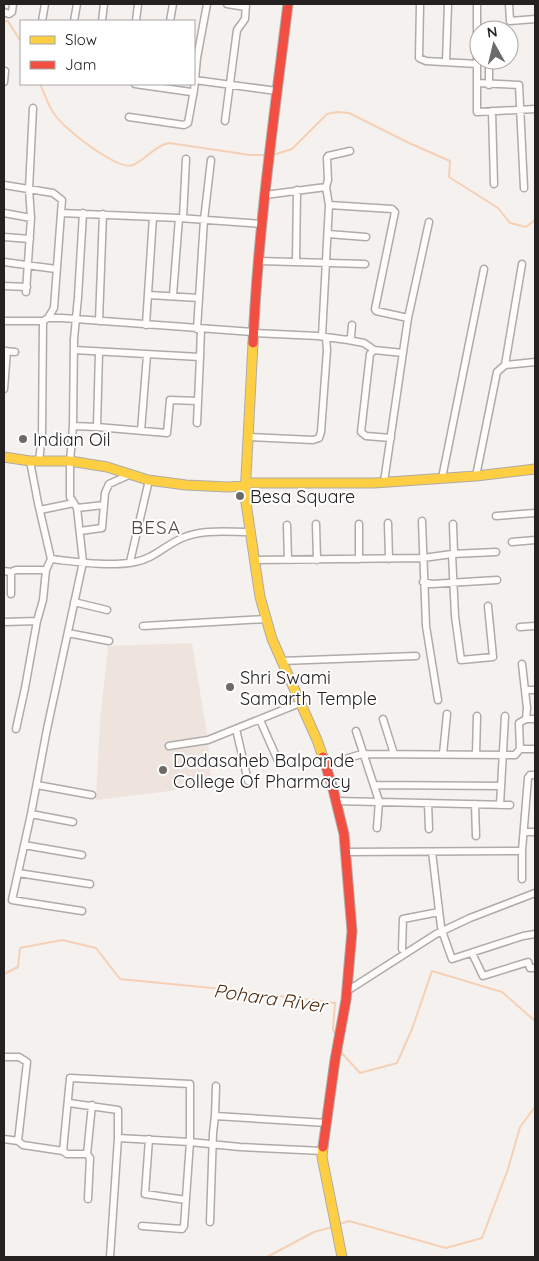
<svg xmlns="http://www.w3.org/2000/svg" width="539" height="1261" font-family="Quicksand,sans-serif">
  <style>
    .built { fill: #eee4dd }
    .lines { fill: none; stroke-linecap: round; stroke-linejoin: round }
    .stream { stroke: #f6d0b5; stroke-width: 2 }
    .street-casing { stroke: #aeaba9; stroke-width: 9 }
    .slow-casing { stroke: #aeaba9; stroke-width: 11 }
    .jam-casing { stroke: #aeaba9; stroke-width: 11 }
    .street { stroke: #fefdfc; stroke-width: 6 }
    .slow { stroke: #ffcf43; stroke-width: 9 }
    .jam { stroke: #f24e42; stroke-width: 9 }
    .poi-dot { fill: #6d6a68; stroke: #fff; stroke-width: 2 }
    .labels { text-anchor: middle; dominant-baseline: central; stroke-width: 4; stroke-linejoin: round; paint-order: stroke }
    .poi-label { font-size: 18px; fill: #242120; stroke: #fff; text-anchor: start }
    .neighbourhood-label { font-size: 19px; letter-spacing: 1px; fill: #504a46; stroke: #fff }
    .water-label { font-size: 19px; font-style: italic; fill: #4d2a0e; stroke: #fff }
  </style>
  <rect width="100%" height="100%" fill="#f5f1ee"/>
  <path class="built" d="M 192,643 L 208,740 L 211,786 L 96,800 L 100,721 L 108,646 Z"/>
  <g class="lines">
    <path class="stream" d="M 4,21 L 8,21 L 21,42
      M 40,84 C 45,94 48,106 55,115 C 64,129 118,171 133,165 C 147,159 154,146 169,143 L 250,155 L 266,155
      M 273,155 L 292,149 L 327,114 L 337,112 L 349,113 L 409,143 L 450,161 L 449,177 L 498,208 L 510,223 L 526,227 L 535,220
      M 4,974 L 18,967 L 20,948 L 62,940 L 96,948 L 120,979 L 232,990 L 335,1003 L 333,1029 L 336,1037
      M 340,1051 L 360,1073 L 397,1063 L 412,1029 L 432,971 L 502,992 L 535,1021
      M 339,1224 L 349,1221 L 446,1248 L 482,1238 L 508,1169 L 520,1127 L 535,1107
      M 267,1257 L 314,1232 L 332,1227"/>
    <g class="street-casing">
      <path id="street" d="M 227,4 L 246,7
        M 420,4 L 419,58 L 426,61 L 477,64
        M 477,4 L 477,112 L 535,109
        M 509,4 L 510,21 L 535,19
        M 4,12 L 9,14 L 12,12 L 13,4
        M 42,21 L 45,4
        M 74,21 L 77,4
        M 102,21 L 104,4
        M 136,21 L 138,4
        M 170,21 L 173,4
        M 197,58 L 207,4
        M 446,62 L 448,4
        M 195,80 L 277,91
        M 4,82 L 5,71
        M 477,83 L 519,85 L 524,188
        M 135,84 L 191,92 L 194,90 L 197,58 L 194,58
        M 489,85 L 489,62
        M 492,111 L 494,184
        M 129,117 L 184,125 L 188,123 L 194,90
        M 225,121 L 237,30 L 245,19 L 246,4
        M 4,185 L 53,193 L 62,200 L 61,213 L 179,218 L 262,224
        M 265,195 L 326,187
        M 329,205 L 392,209 L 395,212 L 375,309 L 376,311 L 408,318 L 384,482
        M 4,213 L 31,218
        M 183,218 L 186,159
        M 328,234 L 366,237
        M 4,237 L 30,239
        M 259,261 L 365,264
        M 4,262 L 56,269
        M 296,262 L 297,190
        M 4,286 L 27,287
        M 26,292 L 31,218 L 29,189 L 33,108
        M 149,295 L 199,298
        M 173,295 L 179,218
        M 48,318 L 54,308 L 61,213
        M 408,318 L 429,222
        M 4,321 L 43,321 L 48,318 L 62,318 L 253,332
        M 99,321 L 103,214
        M 146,325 L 153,217
        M 197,329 L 204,220 L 211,160
        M 253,333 L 318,336 L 348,340 L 351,337 L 352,325
        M 322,336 L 329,205 L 326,187 L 328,180 L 327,158 L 328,156 L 350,151
        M 348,340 L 364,343 L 374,350 L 403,353
        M 74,350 L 200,357 L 201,329
        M 374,350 L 370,354 L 361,432 L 366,436 L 391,438
        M 4,351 L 15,352
        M 99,352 L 97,427 L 167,433 L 170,400 L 198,401
        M 505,365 L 535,362
        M 4,389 L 7,351
        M 197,423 L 200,357
        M 73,426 L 97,427
        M 141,431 L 147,355
        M 248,437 L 313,440 L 319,438 L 321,432 L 327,350 L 326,338
        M 30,461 L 38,503 L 51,559 C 78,562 108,567 135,562 C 155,558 164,546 182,538 C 203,529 227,532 250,532
        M 39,461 L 42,435 L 43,321
        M 476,476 L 497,372 L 505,365 L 522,264
        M 442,478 L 484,269
        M 77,508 L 104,505
        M 40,510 L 74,503
        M 496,516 L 535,513
        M 422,521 L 426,626 L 438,700
        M 388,523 L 389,559
        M 316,524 L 317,560
        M 359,524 L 359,559
        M 453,524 L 454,554
        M 287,525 L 288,560
        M 80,531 L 102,528 L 105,493 L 109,484 L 129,475
        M 512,542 L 535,540
        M 452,554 L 455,616 L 461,660 L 493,657 L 488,606
        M 254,560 L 423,558 L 452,554 L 496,552
        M 130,562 L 149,480
        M 4,571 L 11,572 L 16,570 L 46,570
        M 423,582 L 432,584 L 497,580
        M 11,594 L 11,572
        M 74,602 L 107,610
        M 4,622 L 37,621
        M 143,626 L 266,619
        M 520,627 L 535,626
        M 68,633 L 109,641
        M 281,661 L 416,656
        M 526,690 L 535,690
        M 383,719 L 394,754
        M 526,719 L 535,719
        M 260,720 L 279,763
        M 16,729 L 25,688 L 37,621 L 43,600 L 46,570 L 51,559
        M 236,729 L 248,781
        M 356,731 L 379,801 L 377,828
        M 169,746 L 208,740 L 300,703
        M 520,749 L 519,723 L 526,719 L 527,708 L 522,664
        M 443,754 L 447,714
        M 476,755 L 477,716
        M 325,765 L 362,754 L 515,755 L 520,749 L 535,749
        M 37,785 L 92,795
        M 374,785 L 501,786
        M 336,801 L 510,805
        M 428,803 L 429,829
        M 475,804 L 476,836
        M 500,805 L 505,716
        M 31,814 L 73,822
        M 525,832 L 535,832
        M 24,845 L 82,855
        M 346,852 L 522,851 L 528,778 L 530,775 L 535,775
        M 432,852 L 441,927
        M 18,873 L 90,884
        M 522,879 L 522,851
        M 82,911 L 12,900 L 31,814 L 47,729 L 83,562 L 77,508 L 70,497 L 70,461 L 73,426 L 74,339 L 78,297 L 83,213
        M 442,931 L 452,959 L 523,936 L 535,934
        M 402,949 L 403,919 L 439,912
        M 472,953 L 483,976 L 528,962 L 530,968 L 535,968
        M 347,991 L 436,934 L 470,918 L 535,893
        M 4,1057 L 19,1057 L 27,1062 L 18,1141 L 23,1145 L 63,1151 L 67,1154 L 87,1154
        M 69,1103 L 118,1110 L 118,1138 L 110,1257
        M 215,1116 L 216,1086
        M 118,1138 L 190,1142 L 240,1147 L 323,1151
        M 4,1139 L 18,1141
        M 149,1139 L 145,1194 L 186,1200
        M 63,1151 L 70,1078 L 190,1084 L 190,1142 L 184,1226 L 182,1229 L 142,1226
        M 88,1199 L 90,1158 L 87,1154 L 92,1105
        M 210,1222 L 213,1133 L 215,1116 L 327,1123"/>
    </g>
    <g class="slow-casing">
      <path id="slow" d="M 253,343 L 245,496 L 260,597 L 272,639 L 317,740 L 323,757
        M 4,457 L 30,461 L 70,461 L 107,467 L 148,480 L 186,485 L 228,487 L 245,486
        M 245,483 L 374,483 L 476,476 L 535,469
        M 323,1147 L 322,1157 L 342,1257"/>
    </g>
    <g class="jam-casing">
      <path id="jam" d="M 253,343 C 258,230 274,117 288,4
        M 323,757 L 333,789 L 344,834 L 352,931 L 346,1000 L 335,1060 L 323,1147"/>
    </g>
    <use href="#street" class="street"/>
    <use href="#slow" class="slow"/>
    <use href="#jam" class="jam"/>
  </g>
  <g class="poi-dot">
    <circle cx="23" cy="439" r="5"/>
    <circle cx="240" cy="496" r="5"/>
    <circle cx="230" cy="687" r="5"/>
    <circle cx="163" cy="770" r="5"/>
  </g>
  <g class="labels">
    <g class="poi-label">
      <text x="33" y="439">Indian Oil</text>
      <text x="250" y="496">Besa Square</text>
      <text x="240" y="677">Shri Swami<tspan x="240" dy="21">Samarth Temple</tspan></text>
      <text x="173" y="760">Dadasaheb Balpande<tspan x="173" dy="21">College Of Pharmacy</tspan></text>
    </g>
    <g class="neighbourhood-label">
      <text x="156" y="527">BESA</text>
    </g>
    <g class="water-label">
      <text transform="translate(270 998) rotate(8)">Pohara River</text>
    </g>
  </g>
  <rect width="539" height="1261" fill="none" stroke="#242120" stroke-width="10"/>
  <rect x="20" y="20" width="175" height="65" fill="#ffffff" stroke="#a7a6a6"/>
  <rect x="30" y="36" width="25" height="8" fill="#ffcf43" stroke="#a7a6a6"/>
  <text x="65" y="45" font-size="15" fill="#242120">Slow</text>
  <rect x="30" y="61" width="25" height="8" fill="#f24e42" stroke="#a7a6a6"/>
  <text x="65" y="70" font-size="15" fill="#242120">Jam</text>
  <g transform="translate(494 45) rotate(352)"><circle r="24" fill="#ffffff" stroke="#a7a6a6"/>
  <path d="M0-4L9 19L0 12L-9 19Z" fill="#6d6a68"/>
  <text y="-8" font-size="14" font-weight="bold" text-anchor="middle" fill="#242120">N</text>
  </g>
</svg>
